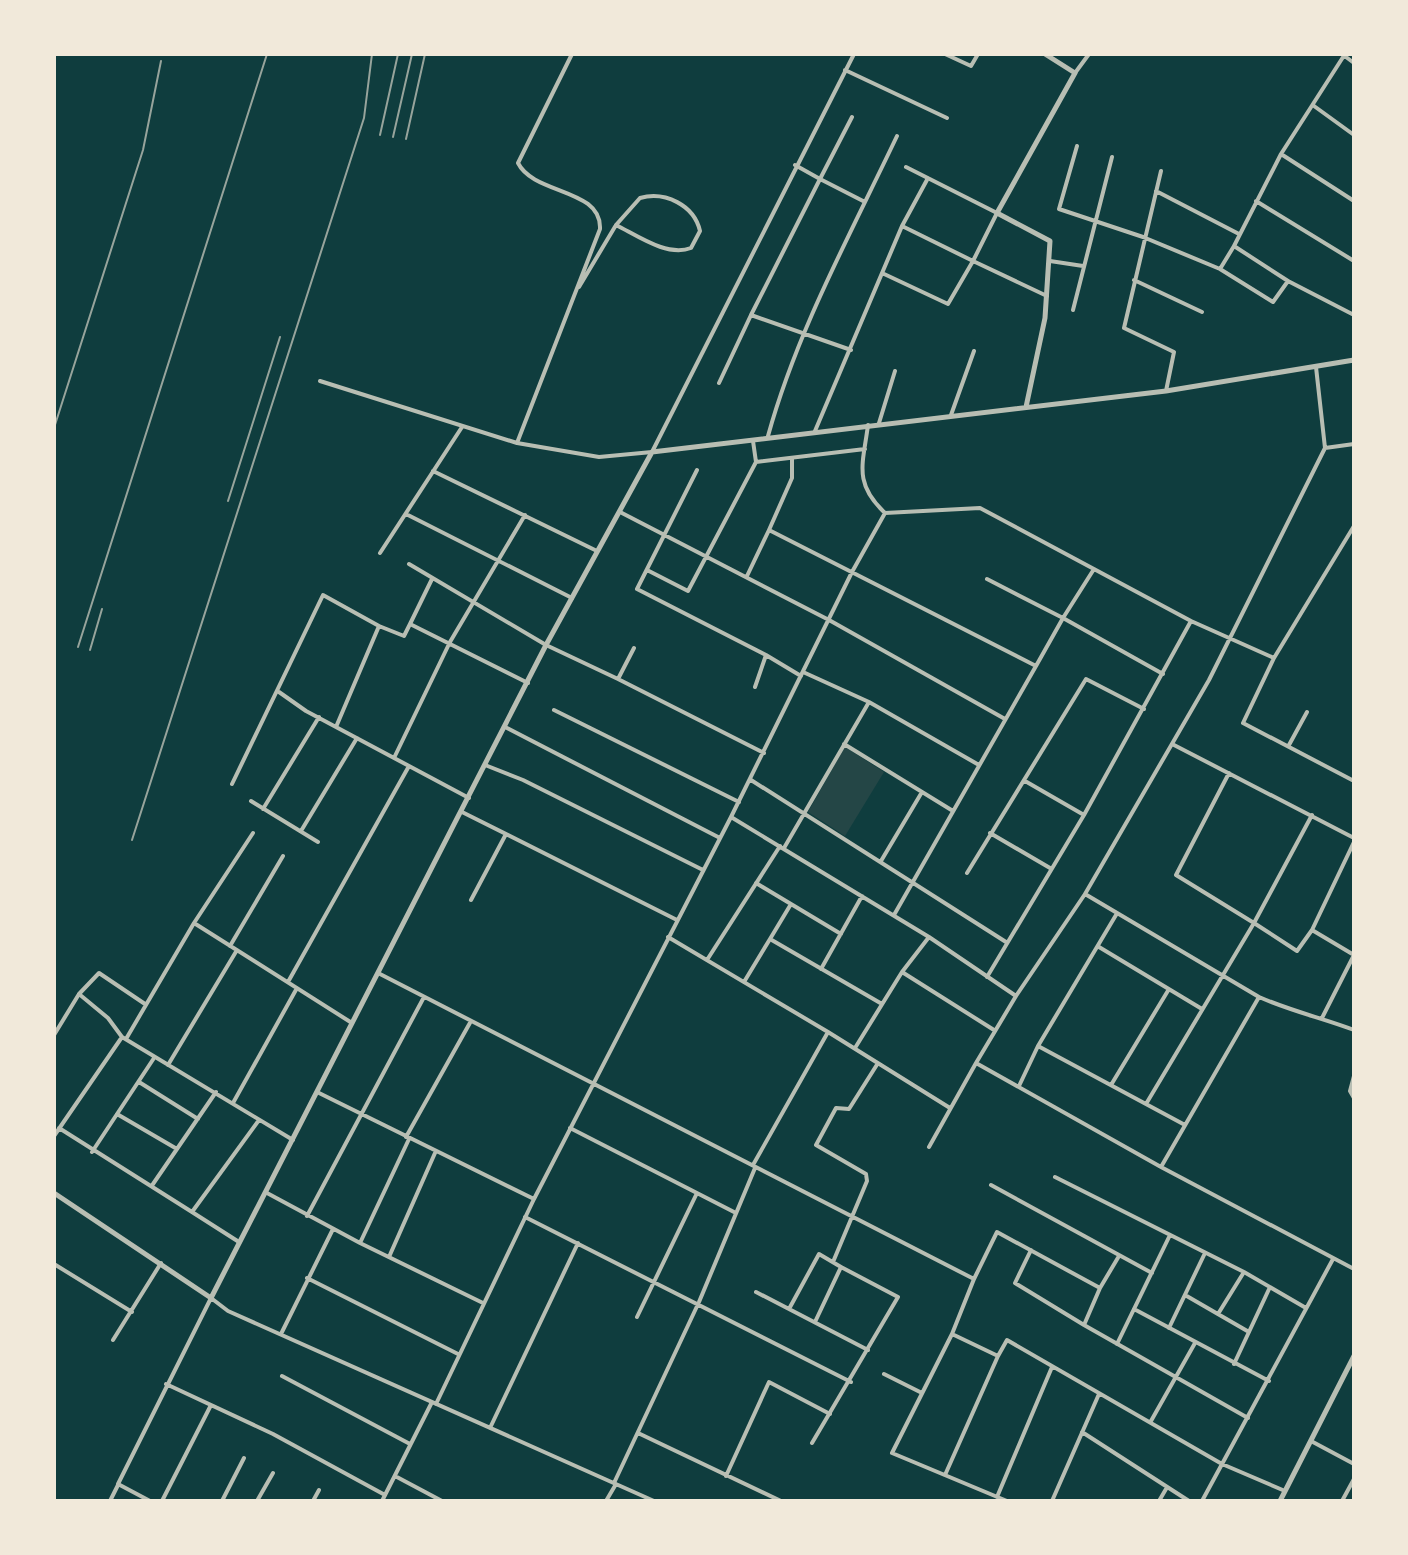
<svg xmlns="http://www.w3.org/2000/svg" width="1408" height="1555" font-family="'Nunito Sans',sans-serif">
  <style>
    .green { fill: #244646 }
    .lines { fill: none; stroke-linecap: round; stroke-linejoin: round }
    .minor { stroke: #b8beb3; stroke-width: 4 }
    .tertiary { stroke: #b8beb3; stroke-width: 5 }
    .rail { stroke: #97a49c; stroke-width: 2 }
  </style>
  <rect width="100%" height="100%" fill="#0f3d3e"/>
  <path class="green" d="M 845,747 L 884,772 L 845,836 L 808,812 Z"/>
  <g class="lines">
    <path class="minor" d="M 945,54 L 971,66 L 978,54
      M 1342,54 L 1354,63
      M 1345,54 L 1281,154 L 1234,246 L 1288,281 L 1354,315
      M 845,70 L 947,118
      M 1075,73 L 1089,54
      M 1314,106 L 1354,135
      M 1077,146 L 1059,209 L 1143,237 L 1220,269 L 1273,302 L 1288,281
      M 1281,154 L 1354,201
      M 795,165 L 820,179 L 852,117
      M 906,167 L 997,213 L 973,261 L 1047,296
      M 1161,171 L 1124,328 L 1174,352 L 1166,391
      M 1156,191 L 1239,234
      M 1256,201 L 1354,261
      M 1050,261 L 1083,266
      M 1220,269 L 1234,246
      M 882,273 L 948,304 L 973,261 L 902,226
      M 1134,280 L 1202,312
      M 579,287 L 616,225 L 640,198 C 665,191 694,205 700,231 L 691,248 C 667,257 638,236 616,225
      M 1073,310 L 1112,157
      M 751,315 L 820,179 L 865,202
      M 320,381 L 517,443 L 599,457 L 652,452 L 854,54
      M 719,383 L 751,315 L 851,350
      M 951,415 L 974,351
      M 879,423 L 895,371
      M 868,425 C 863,464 853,483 885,513
      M 815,431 L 902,226 L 928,178
      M 768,436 C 797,331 850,235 897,136
      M 753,441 L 756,462
      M 517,443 L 600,229 C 602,188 534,195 518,163 L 572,54
      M 1325,448 L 1354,444
      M 697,470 L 637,589 L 766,655 L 755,687
      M 433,471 L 597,551
      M 620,512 L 829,620 L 1005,719
      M 406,514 L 572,598
      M 769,530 L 792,478 L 792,459
      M 380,553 L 462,427
      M 409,564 L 546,645 L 618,679 L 634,648
      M 647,570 L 688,591 L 756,462 L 865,449
      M 747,576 L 769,530 L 1036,666 L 894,915
      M 432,579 L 410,624 L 528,683
      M 987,579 L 1063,618 L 1094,569
      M 1191,621 L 1274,658 L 1354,526
      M 379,626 L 404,636 L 410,624
      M 766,655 L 801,676
      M 1274,658 L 1243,723 L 1354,781
      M 1036,666 L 1063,618 L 1163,674
      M 803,672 L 869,702 L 979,765
      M 618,679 L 764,753
      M 279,692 L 306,711 L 469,798
      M 554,710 L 739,802
      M 505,727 L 720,838
      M 844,744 L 953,811
      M 1174,745 L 1354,838
      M 1289,745 L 1307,712
      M 394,758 L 450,642 L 525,515
      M 485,765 L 523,780 L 703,870
      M 1229,773 L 1176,875 L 1254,923 L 1312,815
      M 751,780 L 1006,942
      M 1025,781 L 1084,815
      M 232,784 L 323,595 L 379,626 L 336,727
      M 251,801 L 318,842
      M 263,809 L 319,717
      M 462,812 L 677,920
      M 731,817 L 852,572 L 885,513 L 980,508 L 1191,621 L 1084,815 L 987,977
      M 301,831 L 357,738
      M 990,833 L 1050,868
      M 784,848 L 869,702
      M 881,861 L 922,792
      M 967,873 L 1086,679 L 1144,709
      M 756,883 L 841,934
      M 1085,894 L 1209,680 L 1325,448 L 1316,367
      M 471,900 L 506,834
      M 1116,915 L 1038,1046 L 1185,1125
      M 194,923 L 253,833
      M 1312,930 L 1354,842
      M 668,937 L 828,1032 L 753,1165
      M 770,939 L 791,904
      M 230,946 L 283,856
      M 1099,947 L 1202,1009
      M 707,960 L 780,846
      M 821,969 L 862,896
      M 902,972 L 929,937
      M 380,974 L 974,1279 L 952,1334 L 998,1356 L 1007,1340 L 1222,1464 L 1285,1491
      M 288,982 L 409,766
      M 744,982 L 770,939 L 882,1004
      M 79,994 L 99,973 L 145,1004
      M 1016,996 L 976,1063 L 1161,1167 L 1354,1269
      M 1259,997 C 1291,1011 1322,1018 1354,1030
      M 828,1032 L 950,1108
      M 54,1035 L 79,994 L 108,1018 L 122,1037 L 293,1140
      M 126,1039 L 194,923 L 352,1023
      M 855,1048 L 902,972 L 994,1030
      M 168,1065 L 237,950
      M 1354,1076 L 1350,1091 L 1354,1098
      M 139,1082 L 198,1119
      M 1111,1085 L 1169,989
      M 1019,1086 L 1038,1046
      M 317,1092 L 534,1199
      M 233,1103 L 297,988
      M 1146,1104 L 1254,923 L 1297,951 L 1312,930 L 1354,955 L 1322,1018
      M 117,1114 L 177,1149
      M 59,1128 L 192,1212 L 259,1120
      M 570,1128 L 734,1212
      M 54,1136 L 122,1037
      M 406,1137 L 471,1021
      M 929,1147 L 976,1063
      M 92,1152 L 154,1058
      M 1055,1177 L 1244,1272 L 1306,1308
      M 153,1184 L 216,1092
      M 991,1185 L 1152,1273
      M 267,1193 L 360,1243 L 409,1139
      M 192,1212 L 239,1242
      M 307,1216 L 424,997
      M 525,1217 L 851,1382
      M 360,1243 L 483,1303
      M 1031,1250 L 1015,1283 L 1084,1325
      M 389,1257 L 435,1153
      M 833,1262 L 867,1181 L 866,1174 L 816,1145 L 836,1108 L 849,1109 L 878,1063
      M 54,1264 L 132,1312
      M 307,1278 L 458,1354
      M 974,1279 L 997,1232 L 1100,1288 L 1084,1325 L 1248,1418
      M 1100,1288 L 1119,1256
      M 756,1292 L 868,1350
      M 1185,1295 L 1249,1332
      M 789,1309 L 819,1254 L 841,1267 L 815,1322
      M 1134,1309 L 1269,1381
      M 1218,1314 L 1244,1272
      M 637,1317 L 697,1193
      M 1169,1328 L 1205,1253
      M 281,1334 L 333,1229
      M 952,1334 L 892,1453 L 1007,1501
      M 113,1340 L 161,1263
      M 1117,1344 L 1170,1235
      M 1234,1364 L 1270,1287
      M 884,1374 L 922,1393
      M 282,1376 L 410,1444
      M 166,1384 L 273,1434 L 385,1495
      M 436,1404 L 534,1199 L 731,817 L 929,937 L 1016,996 L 1085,894 L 1259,997 L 1161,1167
      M 1151,1421 L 1195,1343
      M 490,1428 L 578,1243
      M 1082,1432 L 1189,1501
      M 638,1433 L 781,1501
      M 1311,1441 L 1354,1464
      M 812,1443 L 898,1297 L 841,1267
      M 945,1475 L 998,1356
      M 395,1476 L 442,1501
      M 726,1476 L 769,1382 L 830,1414
      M 614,1483 L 699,1302 L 755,1168
      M 997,1497 L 1052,1367
      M 110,1501 L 118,1485
      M 150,1501 L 118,1484 L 211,1298 L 228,1311 L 654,1501
      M 162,1501 L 211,1405
      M 222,1501 L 244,1458
      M 257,1501 L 273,1473
      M 313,1501 L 319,1490
      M 382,1501 L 432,1402
      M 606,1501 L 616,1484
      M 1052,1501 L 1099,1394
      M 1159,1501 L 1166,1489
      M 1202,1501 L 1333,1259
      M 1342,1501 L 1354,1479"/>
    <path class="tertiary" d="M 1026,407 L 1045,318 L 1050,241 L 997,213 L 1075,73 L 1045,54
      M 54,1193 L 211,1298 L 546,645 L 652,452 L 1166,391 L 1354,360
      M 1280,1501 L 1354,1356"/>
    <path class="rail" d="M 380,135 L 398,54
      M 393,137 L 412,54
      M 406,139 L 425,54
      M 54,428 L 143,150 L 161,61
      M 228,501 L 280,337
      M 78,647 L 267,54
      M 90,650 L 102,609
      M 132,840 L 364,118 L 372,54"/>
  </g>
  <rect width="1408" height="1555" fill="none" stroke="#f1e9da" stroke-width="112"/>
</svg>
